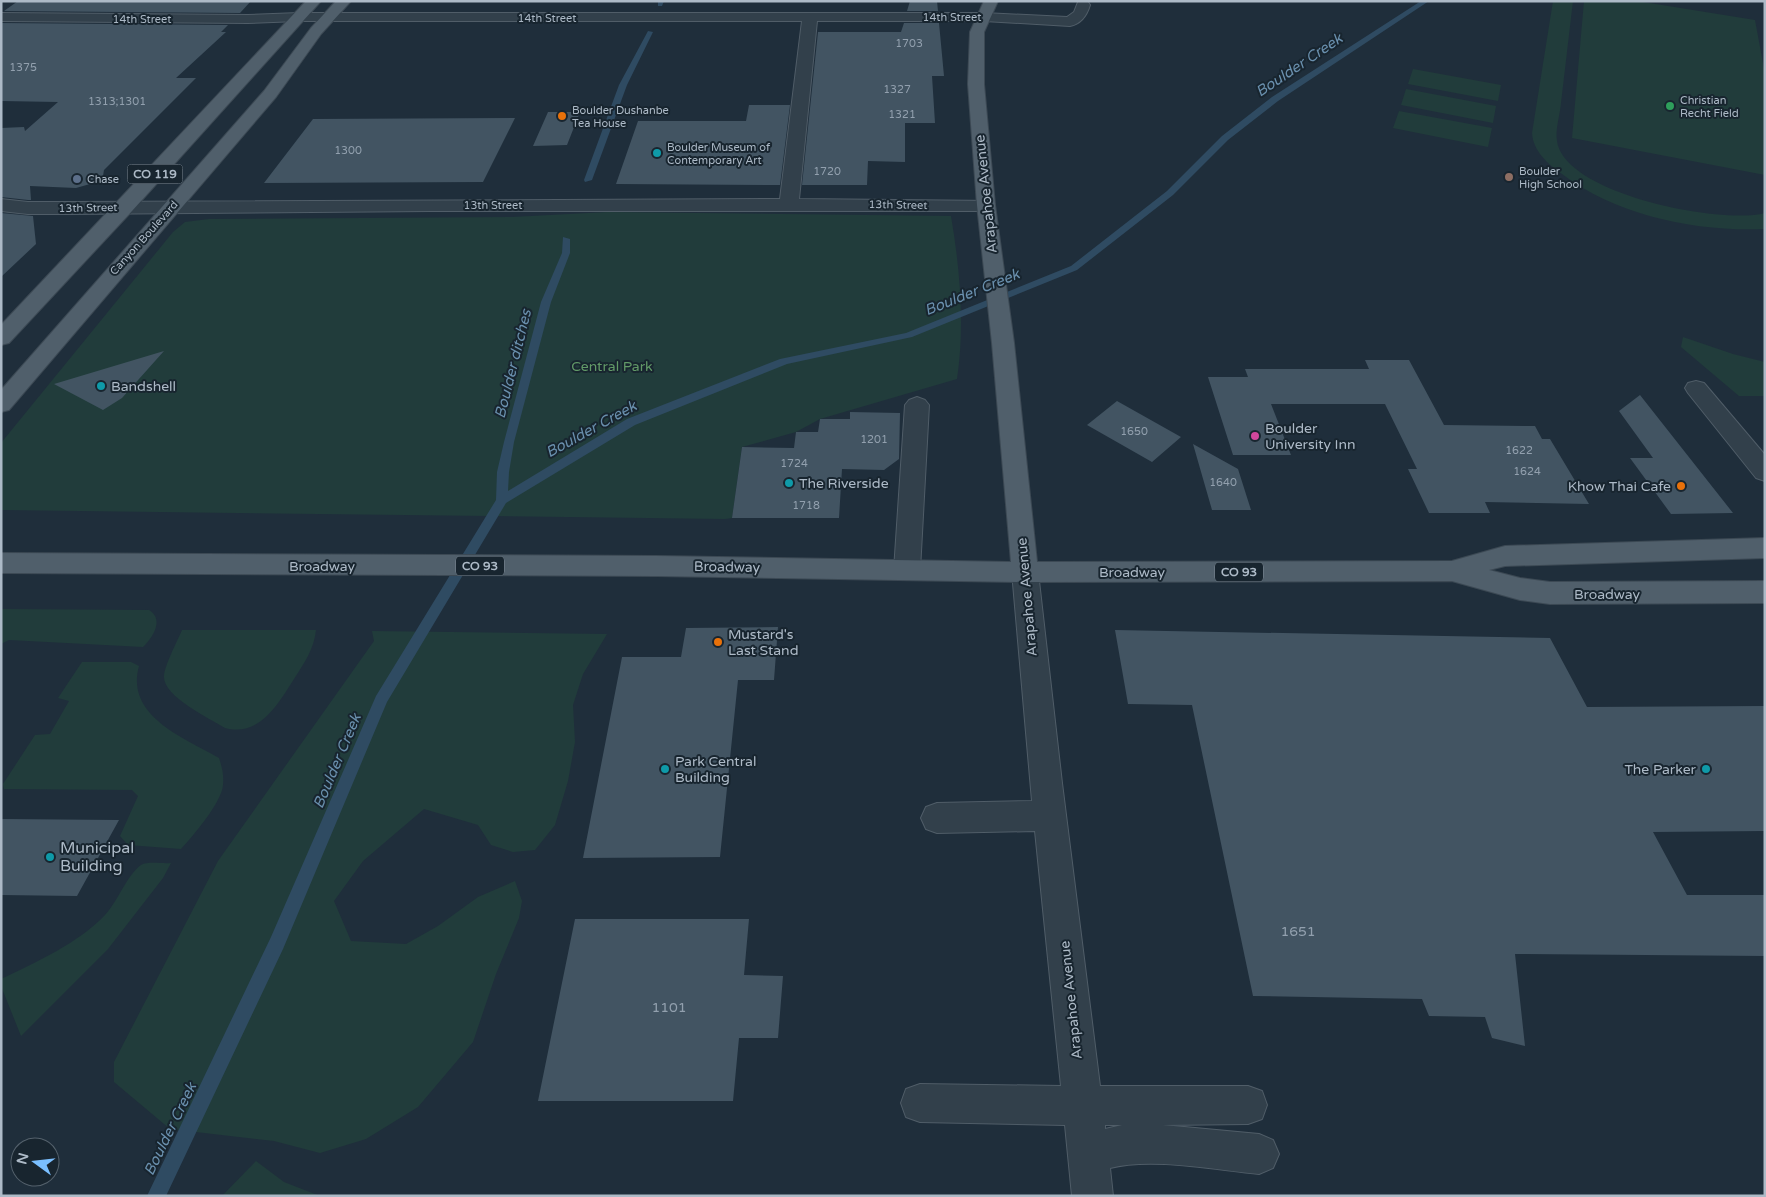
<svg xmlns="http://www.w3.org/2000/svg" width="1766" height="1197" font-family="'Varela Round',sans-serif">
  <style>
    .green { fill: #213c3b }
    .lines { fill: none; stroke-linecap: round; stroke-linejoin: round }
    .stream { fill: #2f4b62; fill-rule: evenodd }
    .building { fill: #425462 }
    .minor-casing { stroke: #505d68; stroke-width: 2 }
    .major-casing { stroke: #3c4954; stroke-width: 2 }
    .minor { fill: #32404b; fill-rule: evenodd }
    .major { fill: #505f6b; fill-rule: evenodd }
    .leisure-dot { fill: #2e9e5b; stroke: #18252f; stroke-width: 2 }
    .food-dot { fill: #e8710a; stroke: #18252f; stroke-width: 2 }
    .culture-dot { fill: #0f9aa8; stroke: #18252f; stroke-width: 2 }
    .education-dot { fill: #8d6e63; stroke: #18252f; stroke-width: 2 }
    .service-dot { fill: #5c6f8a; stroke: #18252f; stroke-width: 2 }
    .hotel-dot { fill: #d1479c; stroke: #18252f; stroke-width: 2 }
    .labels { text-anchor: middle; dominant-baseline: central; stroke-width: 4; stroke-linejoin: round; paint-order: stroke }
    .far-street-label { font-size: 11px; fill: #adbac7; stroke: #18252f }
    .number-label { font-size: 11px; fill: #92a0ae }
    .far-poi-label { font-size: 11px; fill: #adbac7; stroke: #18252f; text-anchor: start }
    .shield { fill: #18252f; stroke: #808d99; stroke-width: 1 }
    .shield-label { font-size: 12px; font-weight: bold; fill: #adbac7 }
    .street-label { font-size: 14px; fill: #adbac7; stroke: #18252f }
    .park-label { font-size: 14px; fill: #629a68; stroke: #18252f }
    .poi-label { font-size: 14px; fill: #adbac7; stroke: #18252f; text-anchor: start }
    .near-number-label { font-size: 14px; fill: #92a0ae }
    .water-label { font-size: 15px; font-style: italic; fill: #6a90ae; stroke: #18252f }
    .near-poi-label { font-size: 16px; fill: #adbac7; stroke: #18252f; text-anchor: start }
  </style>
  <rect width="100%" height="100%" fill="#1f2e3b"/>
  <path class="green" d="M 1553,1 L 1573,1 C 1569,35 1565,69 1561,103 C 1560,115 1555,130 1557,141 C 1564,194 1722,225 1765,213 L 1765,229 C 1697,232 1617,216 1562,174 C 1548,164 1533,151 1532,133 Z
    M 1584,1 L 1637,1 L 1755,20 L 1765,74 L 1765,175 L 1572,138 Z
    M 1413,69 L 1501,85 L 1498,101 L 1408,84 Z
    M 1406,89 L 1496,106 L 1493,123 L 1401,105 Z
    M 1399,111 L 1492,128 L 1488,147 L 1393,128 Z
    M 608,212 L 951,216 C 960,269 965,326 957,379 L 820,419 L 796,432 L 742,447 L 732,518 L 725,519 L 1,510 L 1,443 L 173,232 L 185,222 L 209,219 L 512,217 Z
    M 1683,337 L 1733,354 L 1765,362 L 1765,396 L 1739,396 L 1681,347 Z
    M 1,609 L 149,610 C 165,620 152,638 143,647 L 9,640 L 1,644 Z
    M 182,630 L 316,630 C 314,649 305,662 294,679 C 278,704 260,737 225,728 C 209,718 164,697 164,677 C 164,666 177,642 182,630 Z
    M 372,631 L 607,634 L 583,674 L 573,705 L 575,742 L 568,781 L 555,825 L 535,850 L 513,852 L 491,845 L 478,825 L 424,809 L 363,861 L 334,901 L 351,941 L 406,944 L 438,926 L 478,897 L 515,881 L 522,901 L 519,918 L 496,974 L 473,1042 L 418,1107 L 366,1139 L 320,1153 L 274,1141 L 170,1129 L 114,1082 L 114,1062 L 218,861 L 374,641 Z
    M 82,662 L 131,662 L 139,666 C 125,716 184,738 219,758 C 222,767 224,775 223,785 C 222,802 193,836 181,849 L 128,845 L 120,836 L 138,796 L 132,790 L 4,789 L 3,784 L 35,735 L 50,734 L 69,701 L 58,698 Z
    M 171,863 L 163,878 L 108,949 L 21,1036 L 1,986 L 1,979 C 35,963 80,942 105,915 C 118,901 127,875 141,865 C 148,861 163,864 171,863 Z
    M 256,1161 L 284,1182 L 320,1196 L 222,1196 Z"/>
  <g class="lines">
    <path class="stream" d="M 658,1 L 664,1 L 662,6 L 658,6 Z
      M 1421,1 L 1429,1 L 1278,101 L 1228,140 L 1173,195 L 1077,270 L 912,337 L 787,364 L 635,425 L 506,503 L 387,702 L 283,949 L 166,1196 L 147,1196 L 271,937 L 376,696 L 496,500 L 497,472 L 504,442 L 541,302 L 562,253 L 563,237 L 570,239 L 570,253 L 551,302 L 514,442 L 509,472 L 508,491 L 627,419 L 780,359 L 906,333 L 1071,266 L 1167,191 L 1222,136 L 1272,97 Z
      M 648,31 L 653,32 L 627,85 L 592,180 L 585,182 L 584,180 L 619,85 Z"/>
  </g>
  <path class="building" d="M 18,1 L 251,1 L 240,13 L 4,11 Z
    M 910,1 L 937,1 L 938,11 L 907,11 Z
    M 1,23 L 228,25 L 221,32 L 226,32 L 176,78 L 196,78 L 104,170 L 103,176 L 90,184 L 76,188 L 30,186 L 31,200 L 28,200 L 1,197 L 1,128 L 24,127 L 25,131 L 58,102 L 1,101 Z
    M 904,23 L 939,23 L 944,76 L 932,76 L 935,123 L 905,123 L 905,162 L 868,161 L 867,185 L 802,185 L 818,32 L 901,32 Z
    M 749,105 L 790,105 L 780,185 L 616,184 L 638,121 L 746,121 Z
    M 548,112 L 580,112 L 567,145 L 533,146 Z
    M 515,118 L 483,182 L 264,183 L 313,119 Z
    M 1,213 L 33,216 L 36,244 L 1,277 Z
    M 164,351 L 122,398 L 103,410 L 54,384 Z
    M 1365,360 L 1409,360 L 1444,425 L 1535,426 L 1542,439 L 1550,439 L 1589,504 L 1485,502 L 1490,513 L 1429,513 L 1408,469 L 1417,469 L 1385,404 L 1271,404 L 1291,455 L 1233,455 L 1208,377 L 1248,377 L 1245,369 L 1369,369 Z
    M 1640,395 L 1733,513 L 1671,514 L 1630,458 L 1653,458 L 1619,411 Z
    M 1117,401 L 1181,437 L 1152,462 L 1087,425 Z
    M 850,412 L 900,413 L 899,459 L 884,470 L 842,469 L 839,518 L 732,518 L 742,447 L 794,448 L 796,432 L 818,432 L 820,419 L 850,419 Z
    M 1193,444 L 1238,469 L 1251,510 L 1212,510 Z
    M 778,627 L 774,680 L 738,680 L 720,857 L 583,858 L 622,657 L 681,657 L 686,628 Z
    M 1115,630 L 1550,638 L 1587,707 L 1765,706 L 1765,831 L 1653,832 L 1687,895 L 1765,895 L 1765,956 L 1515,954 L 1525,1046 L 1492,1038 L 1485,1017 L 1429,1016 L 1422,999 L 1253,996 L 1192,705 L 1128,704 Z
    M 1,819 L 119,820 L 77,896 L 1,895 Z
    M 575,919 L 749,919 L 744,975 L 783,976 L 778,1038 L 739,1038 L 733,1101 L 538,1101 Z"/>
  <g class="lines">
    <g class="minor-casing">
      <path id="minor" d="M 1078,2 L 1088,2 L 1090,5 C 1087,15 1081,24 1070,26 L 984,21 L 817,21 L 799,199 L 993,201 L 995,205 L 993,209 L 986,211 L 430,211 L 72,214 L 28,214 L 1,211 L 1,199 L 28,202 L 72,202 L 780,199 L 802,21 L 299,21 L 248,23 L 1,21 L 1,13 L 248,15 L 299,13 L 984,13 L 1067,17 L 1074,12 Z
        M 1696,381 L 1704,383 L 1765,455 L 1765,481 L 1756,478 L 1688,393 L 1685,388 L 1688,383 Z
        M 917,397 L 925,400 L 929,405 L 920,570 L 916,577 L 907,580 L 898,577 L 894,570 L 905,405 L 909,400 Z
        M 1025,562 L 1035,565 L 1038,572 L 1062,783 L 1100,1086 L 1248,1086 L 1262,1091 L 1267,1105 L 1262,1119 L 1248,1124 L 1163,1125 L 1259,1134 L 1273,1140 L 1279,1154 L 1273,1168 L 1259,1174 C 1215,1170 1152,1157 1110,1168 L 1113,1196 L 1072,1196 L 1065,1125 L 920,1122 L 906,1117 L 901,1103 L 906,1089 L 920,1084 L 1061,1086 L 1035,831 L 937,833 L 926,829 L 921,818 L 926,807 L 937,803 L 1032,801 L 1012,572 L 1015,565 ZM 1105,1125 L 1122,1125 L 1105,1129 Z"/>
    </g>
    <g class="major-casing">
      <path id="major" d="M 306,1 L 321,1 L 132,211 L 9,343 L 1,345 L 1,325 Z
        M 336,1 L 351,1 L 321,34 L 276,97 L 9,410 L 1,412 L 1,390 L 264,91 L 311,28 Z
        M 984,1 L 998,1 L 984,32 L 984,84 L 995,205 L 1014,343 L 1037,562 L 1452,561 L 1505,546 L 1765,538 L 1765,558 L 1505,566 L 1489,570 L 1520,578 L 1550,582 L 1765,581 L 1765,603 L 1550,604 L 1520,600 L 1452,581 L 1025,582 L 657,576 L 1,573 L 1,553 L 657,556 L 1011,562 L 992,343 L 977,205 L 968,84 L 970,32 Z"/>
    </g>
    <use href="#minor" class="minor"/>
    <use href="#major" class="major"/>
  </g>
  <circle class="leisure-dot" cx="1670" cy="106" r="5"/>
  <g class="food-dot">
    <circle cx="562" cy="116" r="5"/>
    <circle cx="1681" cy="486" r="5"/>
    <circle cx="718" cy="642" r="5"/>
  </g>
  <g class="culture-dot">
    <circle cx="657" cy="153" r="5"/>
    <circle cx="101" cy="386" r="5"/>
    <circle cx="789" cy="483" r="5"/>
    <circle cx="665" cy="769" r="5"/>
    <circle cx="1706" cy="769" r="5"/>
    <circle cx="50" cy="857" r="5"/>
  </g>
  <circle class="education-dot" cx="1509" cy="177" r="5"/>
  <circle class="service-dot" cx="77" cy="179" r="5"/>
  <circle class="hotel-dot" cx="1255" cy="436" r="5"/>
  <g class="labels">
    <g class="far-street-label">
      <text x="952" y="17">14th Street</text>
      <text x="547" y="18">14th Street</text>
      <text x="142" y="19">14th Street</text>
      <text x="493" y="205">13th Street</text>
      <text transform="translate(898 205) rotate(1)">13th Street</text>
      <text transform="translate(88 208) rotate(-1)">13th Street</text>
      <text transform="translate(144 238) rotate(-48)">Canyon Boulevard</text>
    </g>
    <g class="number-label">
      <text x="909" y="43">1703</text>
      <text x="23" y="67">1375</text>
      <text x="897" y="89">1327</text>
      <text x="117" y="101">1313;1301</text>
      <text x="902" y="114">1321</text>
      <text x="348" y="150">1300</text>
      <text x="827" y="171">1720</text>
      <text x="1134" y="431">1650</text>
      <text x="874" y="439">1201</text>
      <text x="1519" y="450">1622</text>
      <text x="794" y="463">1724</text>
      <text x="1527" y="471">1624</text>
      <text x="1223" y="482">1640</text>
      <text x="806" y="505">1718</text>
    </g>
    <g class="far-poi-label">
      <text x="1680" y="100">Christian<tspan x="1680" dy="13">Recht Field</tspan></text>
      <text x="572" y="110">Boulder Dushanbe<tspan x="572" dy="13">Tea House</tspan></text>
      <text x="667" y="147">Boulder Museum of<tspan x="667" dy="13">Contemporary Art</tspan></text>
      <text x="1519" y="171">Boulder<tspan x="1519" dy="13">High School</tspan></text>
      <text x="87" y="179">Chase</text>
    </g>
    <g class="shield">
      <rect x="127.5" y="164.5" width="55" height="19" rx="4"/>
      <rect x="456" y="556.5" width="48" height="19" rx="4"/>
      <rect x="1215" y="562.5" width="48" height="19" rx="4"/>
    </g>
    <g class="shield-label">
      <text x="155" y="174">CO 119</text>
      <text x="480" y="566">CO 93</text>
      <text x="1239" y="572">CO 93</text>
    </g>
    <g class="street-label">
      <text transform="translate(986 194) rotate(-96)">Arapahoe Avenue</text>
      <text x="322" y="566">Broadway</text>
      <text transform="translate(727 567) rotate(1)">Broadway</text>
      <text x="1132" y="572">Broadway</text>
      <text x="1607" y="594">Broadway</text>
      <text transform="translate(1027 597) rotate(-95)">Arapahoe Avenue</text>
      <text transform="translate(1071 1000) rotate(-96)">Arapahoe Avenue</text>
    </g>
    <g class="park-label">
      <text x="612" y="366">Central Park</text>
    </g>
    <g class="poi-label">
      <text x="111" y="386">Bandshell</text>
      <text x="1265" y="428">Boulder<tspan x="1265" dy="16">University Inn</tspan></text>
      <text x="799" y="483">The Riverside</text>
      <text x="1671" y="486" text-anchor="end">Khow Thai Cafe</text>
      <text x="728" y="634">Mustard's<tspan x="728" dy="16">Last Stand</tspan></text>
      <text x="675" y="761">Park Central<tspan x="675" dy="16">Building</tspan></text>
      <text x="1696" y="769" text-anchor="end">The Parker</text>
    </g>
    <g class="near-number-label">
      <text x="1298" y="931">1651</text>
      <text x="669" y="1007">1101</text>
    </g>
    <g class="water-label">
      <text transform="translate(1299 65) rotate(-34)">Boulder Creek</text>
      <text transform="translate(972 292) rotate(-22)">Boulder Creek</text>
      <text transform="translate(513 364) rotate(-76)">Boulder ditches</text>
      <text transform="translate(591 429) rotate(-29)">Boulder Creek</text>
      <text transform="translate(337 761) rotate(-67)">Boulder Creek</text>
      <text transform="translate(170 1129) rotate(-64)">Boulder Creek</text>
    </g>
    <g class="near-poi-label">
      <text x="60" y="848">Municipal<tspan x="60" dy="18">Building</tspan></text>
    </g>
  </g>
  <rect width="1766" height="1197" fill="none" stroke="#adbac7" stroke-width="5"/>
  <g transform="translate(35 1162) rotate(285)"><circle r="24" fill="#18252f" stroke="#54616c"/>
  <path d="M0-4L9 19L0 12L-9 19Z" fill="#7abfff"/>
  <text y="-8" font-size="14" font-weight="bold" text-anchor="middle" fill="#adbac7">N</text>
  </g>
</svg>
